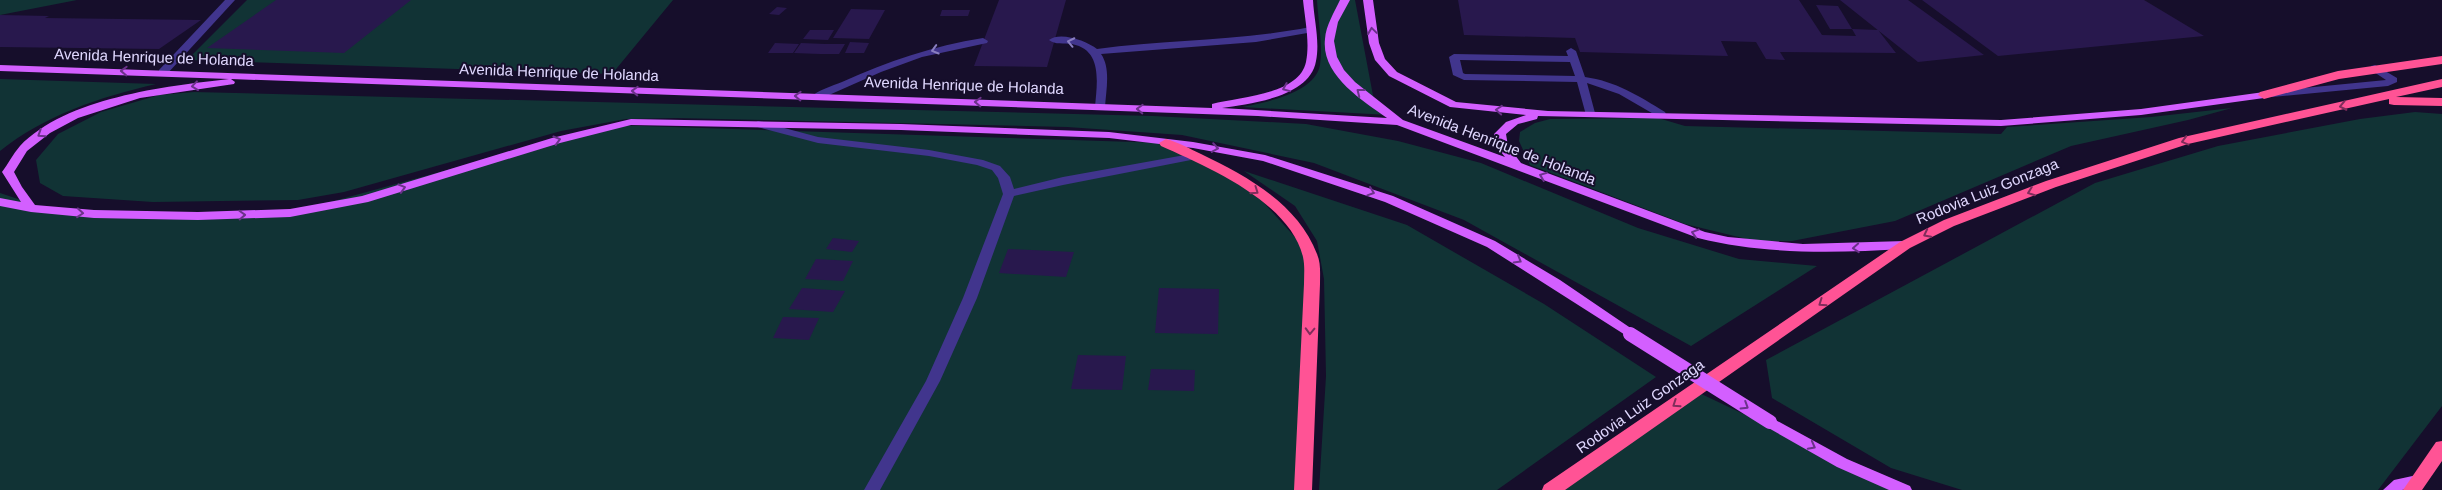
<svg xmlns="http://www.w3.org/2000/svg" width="2442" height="490" font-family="Arial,sans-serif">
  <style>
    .green { fill: #113335 }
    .building { fill: #28184d }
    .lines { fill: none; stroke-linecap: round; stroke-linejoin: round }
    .lane { fill: #41358d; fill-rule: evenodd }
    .street { fill: #41358d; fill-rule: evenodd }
    .primary { fill: #d35fff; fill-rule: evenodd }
    .highway { fill: #ff5395; fill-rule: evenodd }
    .primary-bridge { stroke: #d35fff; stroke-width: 14 }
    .oneway { stroke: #6b328a }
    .oneway2 { stroke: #897ec0 }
    .oneway3 { stroke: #7f2d5b }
    .labels { text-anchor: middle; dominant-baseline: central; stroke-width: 4; stroke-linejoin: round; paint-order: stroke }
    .street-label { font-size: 15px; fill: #e0d8ff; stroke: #160e2b }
  </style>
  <rect width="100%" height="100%" fill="#160e2b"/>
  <path class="green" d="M 0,0 L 77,0 L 0,15 Z
    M 247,0 L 673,0 L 612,74 L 187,60 Z
    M 1317,0 L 1355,0 L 1375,106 L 1389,115 L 1242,107 C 1264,103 1315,93 1320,65 C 1323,45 1318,20 1317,0 Z
    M 0,79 L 156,84 C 100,97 45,115 0,151 Z
    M 194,92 L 1153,116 L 1306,124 L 1398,141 L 1481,163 L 1638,228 L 1739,259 L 1817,266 L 1691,346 L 1464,220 L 1314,163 L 1182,135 L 1067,127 L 676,118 L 626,119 L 561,131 L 344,192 L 298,200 L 153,202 L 63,196 L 40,183 L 36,160 L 58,134 L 101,112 L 159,95 Z
    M 2232,108 L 2188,120 L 2071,146 L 1895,221 L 1792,241 L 1755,241 L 1685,224 L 1530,165 L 1519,141 L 1520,132 L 1535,123 L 1550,119 L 1658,118 L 1685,126 L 2001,134 L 2007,127 L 2151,117 Z
    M 2415,112 L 2442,114 L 2442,406 L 2378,490 L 1962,490 L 1891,468 L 1772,398 L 1766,360 L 2095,183 L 2218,146 L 2360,119 Z
    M 611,125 L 1166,143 L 1248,185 L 1311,255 L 1300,490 L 0,490 L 0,193 L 54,211 L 290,213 Z
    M 1244,171 L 1407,225 L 1544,304 L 1656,377 L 1497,490 L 1319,490 L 1326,376 L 1324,279 L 1317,241 L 1295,206 Z
    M 1695,391 L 1889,483 L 1904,490 L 1559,490 Z"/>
  <path class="building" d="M 276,0 L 411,0 L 344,53 L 207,48 Z
    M 999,0 L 1066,0 L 1047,67 L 974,66 Z
    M 1458,0 L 1799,0 L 1822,35 L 1856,36 L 1852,29 L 1878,30 L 1896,53 L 1780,52 L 1785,60 L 1766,59 L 1756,42 L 1721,41 L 1728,56 L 1580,52 L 1575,38 L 1464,35 Z
    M 1840,0 L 1908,0 L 1984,55 L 1918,62 Z
    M 1922,0 L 2144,0 L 2204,36 L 1998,56 Z
    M 1816,5 L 1838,6 L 1852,29 L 1830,29 Z
    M 777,7 L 787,8 L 779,15 L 769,14 Z
    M 851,9 L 885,10 L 869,39 L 833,38 Z
    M 942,10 L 970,10 L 968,16 L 940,16 Z
    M 0,15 L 49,16 L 45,18 L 201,20 L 159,49 L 0,47 Z
    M 810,30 L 834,30 L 828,40 L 803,39 Z
    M 850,42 L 869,43 L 864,53 L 845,53 Z
    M 775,43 L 799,44 L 793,53 L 768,53 Z
    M 801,43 L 825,44 L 845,44 L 839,54 L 820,54 L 825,45 L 820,54 L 794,53 Z
    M 833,238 L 859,241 L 852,252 L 826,249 Z
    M 1008,249 L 1074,252 L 1066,277 L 999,273 Z
    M 816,259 L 853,261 L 843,281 L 805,279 Z
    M 802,288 L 845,291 L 833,312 L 789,309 Z
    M 1159,288 L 1219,289 L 1218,334 L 1155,333 Z
    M 783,317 L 819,318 L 809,340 L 773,338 Z
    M 1078,355 L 1126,356 L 1122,390 L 1071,389 Z
    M 1151,369 L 1195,370 L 1194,391 L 1148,390 Z"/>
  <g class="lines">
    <path class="lane" d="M 1310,27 L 1313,28 L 1313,32 L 1256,42 L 1101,54 C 1111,68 1106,91 1105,107 L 1100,110 L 1095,107 C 1097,83 1103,50 1072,44 C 1064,43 1055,45 1049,40 C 1060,31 1087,41 1097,49 C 1168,39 1240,41 1310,27 Z
      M 983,38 L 988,41 L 987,43 L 922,57 L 881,72 L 820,99 L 816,100 L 811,97 C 818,90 832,86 842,82 C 888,61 933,46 983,38 Z
      M 1571,48 L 1576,51 L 1585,77 C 1615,81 1639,96 1665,112 L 1666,114 L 1665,116 L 1657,116 L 1619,94 L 1587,83 L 1595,113 L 1590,116 L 1586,115 L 1577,82 L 1464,80 L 1453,75 L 1449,57 L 1454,54 L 1568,56 L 1566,51 ZM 1460,60 L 1570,62 L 1575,76 L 1465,74 L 1463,73 Z
      M 758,121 L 818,137 L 929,150 L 983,160 L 1000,166 L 1010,177 L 1014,189 L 1063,177 L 1196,153 L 1202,156 L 1196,159 L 1063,185 L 1014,196 L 977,298 L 940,381 L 880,490 L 864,490 L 926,381 L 963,298 L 1003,194 L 998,178 L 992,170 L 977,165 L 929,156 L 818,143 L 754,126 L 753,124 Z"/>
    <path class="street" d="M 225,0 L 235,0 L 167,74 L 159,74 L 159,70 Z
      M 2375,65 L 2397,78 L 2397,82 L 2388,86 L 2272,97 L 2267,94 L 2272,91 L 2386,80 L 2371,70 L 2371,66 Z"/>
    <path class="primary" d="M 1303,0 L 1313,0 C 1314,20 1320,41 1316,61 C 1310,97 1250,104 1222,108 L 1387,118 C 1362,100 1321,75 1325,39 C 1326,25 1334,13 1340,0 L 1350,0 L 1338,22 L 1334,41 L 1337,57 L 1344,70 L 1355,82 L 1403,120 L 1505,157 L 1496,146 L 1494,134 L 1506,122 L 1526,115 L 1450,107 L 1389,76 L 1375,60 L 1369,43 L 1363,0 L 1373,0 L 1379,43 L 1385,59 L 1397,72 L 1456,102 L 1548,111 L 2001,120 L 2141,109 L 2264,92 L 2269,95 L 2264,98 L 2141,115 L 2001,126 L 1538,116 L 1537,119 L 1518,124 L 1506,134 L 1508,146 L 1521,163 L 1705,232 L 1728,237 L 1803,244 L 1905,241 L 1911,245 L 1905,249 C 1835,253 1766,255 1698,238 L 1397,125 L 1258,116 L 231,79 L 235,82 L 234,84 L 140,98 L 78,118 L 50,133 L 27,151 L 14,172 L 22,187 L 35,205 L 94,210 L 198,212 L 290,209 L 362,196 L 552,138 L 631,119 L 901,124 L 1109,132 L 1193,142 L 1265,155 L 1393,196 L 1495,241 L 1560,280 L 1635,331 L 1637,334 L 1635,337 L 1630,338 L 1487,247 L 1385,202 L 1263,161 L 1193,148 L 1109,138 L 901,130 L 631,125 L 560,143 L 368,202 L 290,217 L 198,220 L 94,218 L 31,212 L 0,206 L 0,198 L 21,202 L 2,172 C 8,164 13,154 20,146 C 66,98 165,86 229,79 L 0,71 L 0,65 L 1212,108 L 1212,104 C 1239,97 1299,95 1306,62 C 1310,42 1305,20 1303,0 Z
      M 1770,417 L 1847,459 L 1910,486 L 1912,490 L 1889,490 L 1837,467 L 1765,426 L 1763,422 L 1765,418 Z
      M 2417,475 L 2422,477 L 2425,481 L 2422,485 L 2402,490 L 2383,490 L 2394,480 Z"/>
    <path class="highway" d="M 2442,56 L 2442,64 L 2339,79 L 2264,99 L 2258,95 L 2260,92 L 2338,71 Z
      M 2442,79 L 2442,87 L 2396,97 L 2442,98 L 2442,106 L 2394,105 L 2389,104 L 2389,99 L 2188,144 L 2056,187 L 1954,226 L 1910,248 L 1565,490 L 1542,490 L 1544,485 L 1900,242 L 1944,220 L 2046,181 L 2179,138 Z
      M 1166,139 C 1178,142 1190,149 1201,154 C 1247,176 1298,204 1317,254 C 1321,263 1320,274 1320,284 L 1312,490 L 1294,490 L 1304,284 C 1304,275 1305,266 1303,257 C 1290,202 1208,167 1161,146 L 1159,143 Z
      M 2442,441 L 2442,461 L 2422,490 L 2403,490 L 2436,442 Z"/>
    <path class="primary-bridge" d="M 1630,334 L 1770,422"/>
  </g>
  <defs><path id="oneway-chevron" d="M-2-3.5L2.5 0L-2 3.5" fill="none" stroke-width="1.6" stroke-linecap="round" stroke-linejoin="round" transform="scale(1.25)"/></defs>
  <g class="oneway">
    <use href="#oneway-chevron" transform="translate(1372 31) rotate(-98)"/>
    <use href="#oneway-chevron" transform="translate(124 71) rotate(-178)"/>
    <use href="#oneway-chevron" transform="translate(195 86) rotate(173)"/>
    <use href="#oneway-chevron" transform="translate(1286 88) rotate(158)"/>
    <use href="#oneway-chevron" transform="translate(635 91) rotate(-178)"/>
    <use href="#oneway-chevron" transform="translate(1360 92) rotate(-142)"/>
    <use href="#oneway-chevron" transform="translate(798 96) rotate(-178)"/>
    <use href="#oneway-chevron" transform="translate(978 102) rotate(-178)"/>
    <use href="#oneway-chevron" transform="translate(1140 109) rotate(-178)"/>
    <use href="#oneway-chevron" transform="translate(1499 110) rotate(-176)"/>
    <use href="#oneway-chevron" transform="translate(41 134) rotate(147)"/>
    <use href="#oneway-chevron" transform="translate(557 140) rotate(-16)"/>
    <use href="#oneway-chevron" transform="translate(1215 148) rotate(9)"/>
    <use href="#oneway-chevron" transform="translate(1543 176) rotate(-159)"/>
    <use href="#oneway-chevron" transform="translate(402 188) rotate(-17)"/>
    <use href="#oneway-chevron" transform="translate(1371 192) rotate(19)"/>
    <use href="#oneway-chevron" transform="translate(80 213) rotate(5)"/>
    <use href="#oneway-chevron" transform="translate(242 215) rotate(-2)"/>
    <use href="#oneway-chevron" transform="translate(1695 233) rotate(-163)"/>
    <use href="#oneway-chevron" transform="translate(1856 248) rotate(176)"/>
    <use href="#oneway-chevron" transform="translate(1518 260) rotate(30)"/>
    <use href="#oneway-chevron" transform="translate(1745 406) rotate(32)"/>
    <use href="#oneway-chevron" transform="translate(1812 446) rotate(28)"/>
  </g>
  <g class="oneway2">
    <use href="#oneway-chevron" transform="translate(1071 42) rotate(-168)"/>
    <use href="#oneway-chevron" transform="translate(935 50) rotate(164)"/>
  </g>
  <g class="oneway3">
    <use href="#oneway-chevron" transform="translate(2343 106) rotate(168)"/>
    <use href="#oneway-chevron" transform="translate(2185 141) rotate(165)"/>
    <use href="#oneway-chevron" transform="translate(1255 191) rotate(35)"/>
    <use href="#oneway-chevron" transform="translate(2031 192) rotate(159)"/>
    <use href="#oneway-chevron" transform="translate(1927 234) rotate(153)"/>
    <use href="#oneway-chevron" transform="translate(1822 303) rotate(145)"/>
    <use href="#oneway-chevron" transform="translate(1310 331) rotate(92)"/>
    <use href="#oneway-chevron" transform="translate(1676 404) rotate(146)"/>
  </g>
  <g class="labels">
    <g class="street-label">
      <text transform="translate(154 57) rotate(2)">Avenida Henrique de Holanda</text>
      <text transform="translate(559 72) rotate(2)">Avenida Henrique de Holanda</text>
      <text transform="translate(964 85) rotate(2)">Avenida Henrique de Holanda</text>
      <text transform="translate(1502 144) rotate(21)">Avenida Henrique de Holanda</text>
      <text transform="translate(1987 191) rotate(-22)">Rodovia Luiz Gonzaga</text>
      <text transform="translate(1640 406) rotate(-35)">Rodovia Luiz Gonzaga</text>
    </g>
  </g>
</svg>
